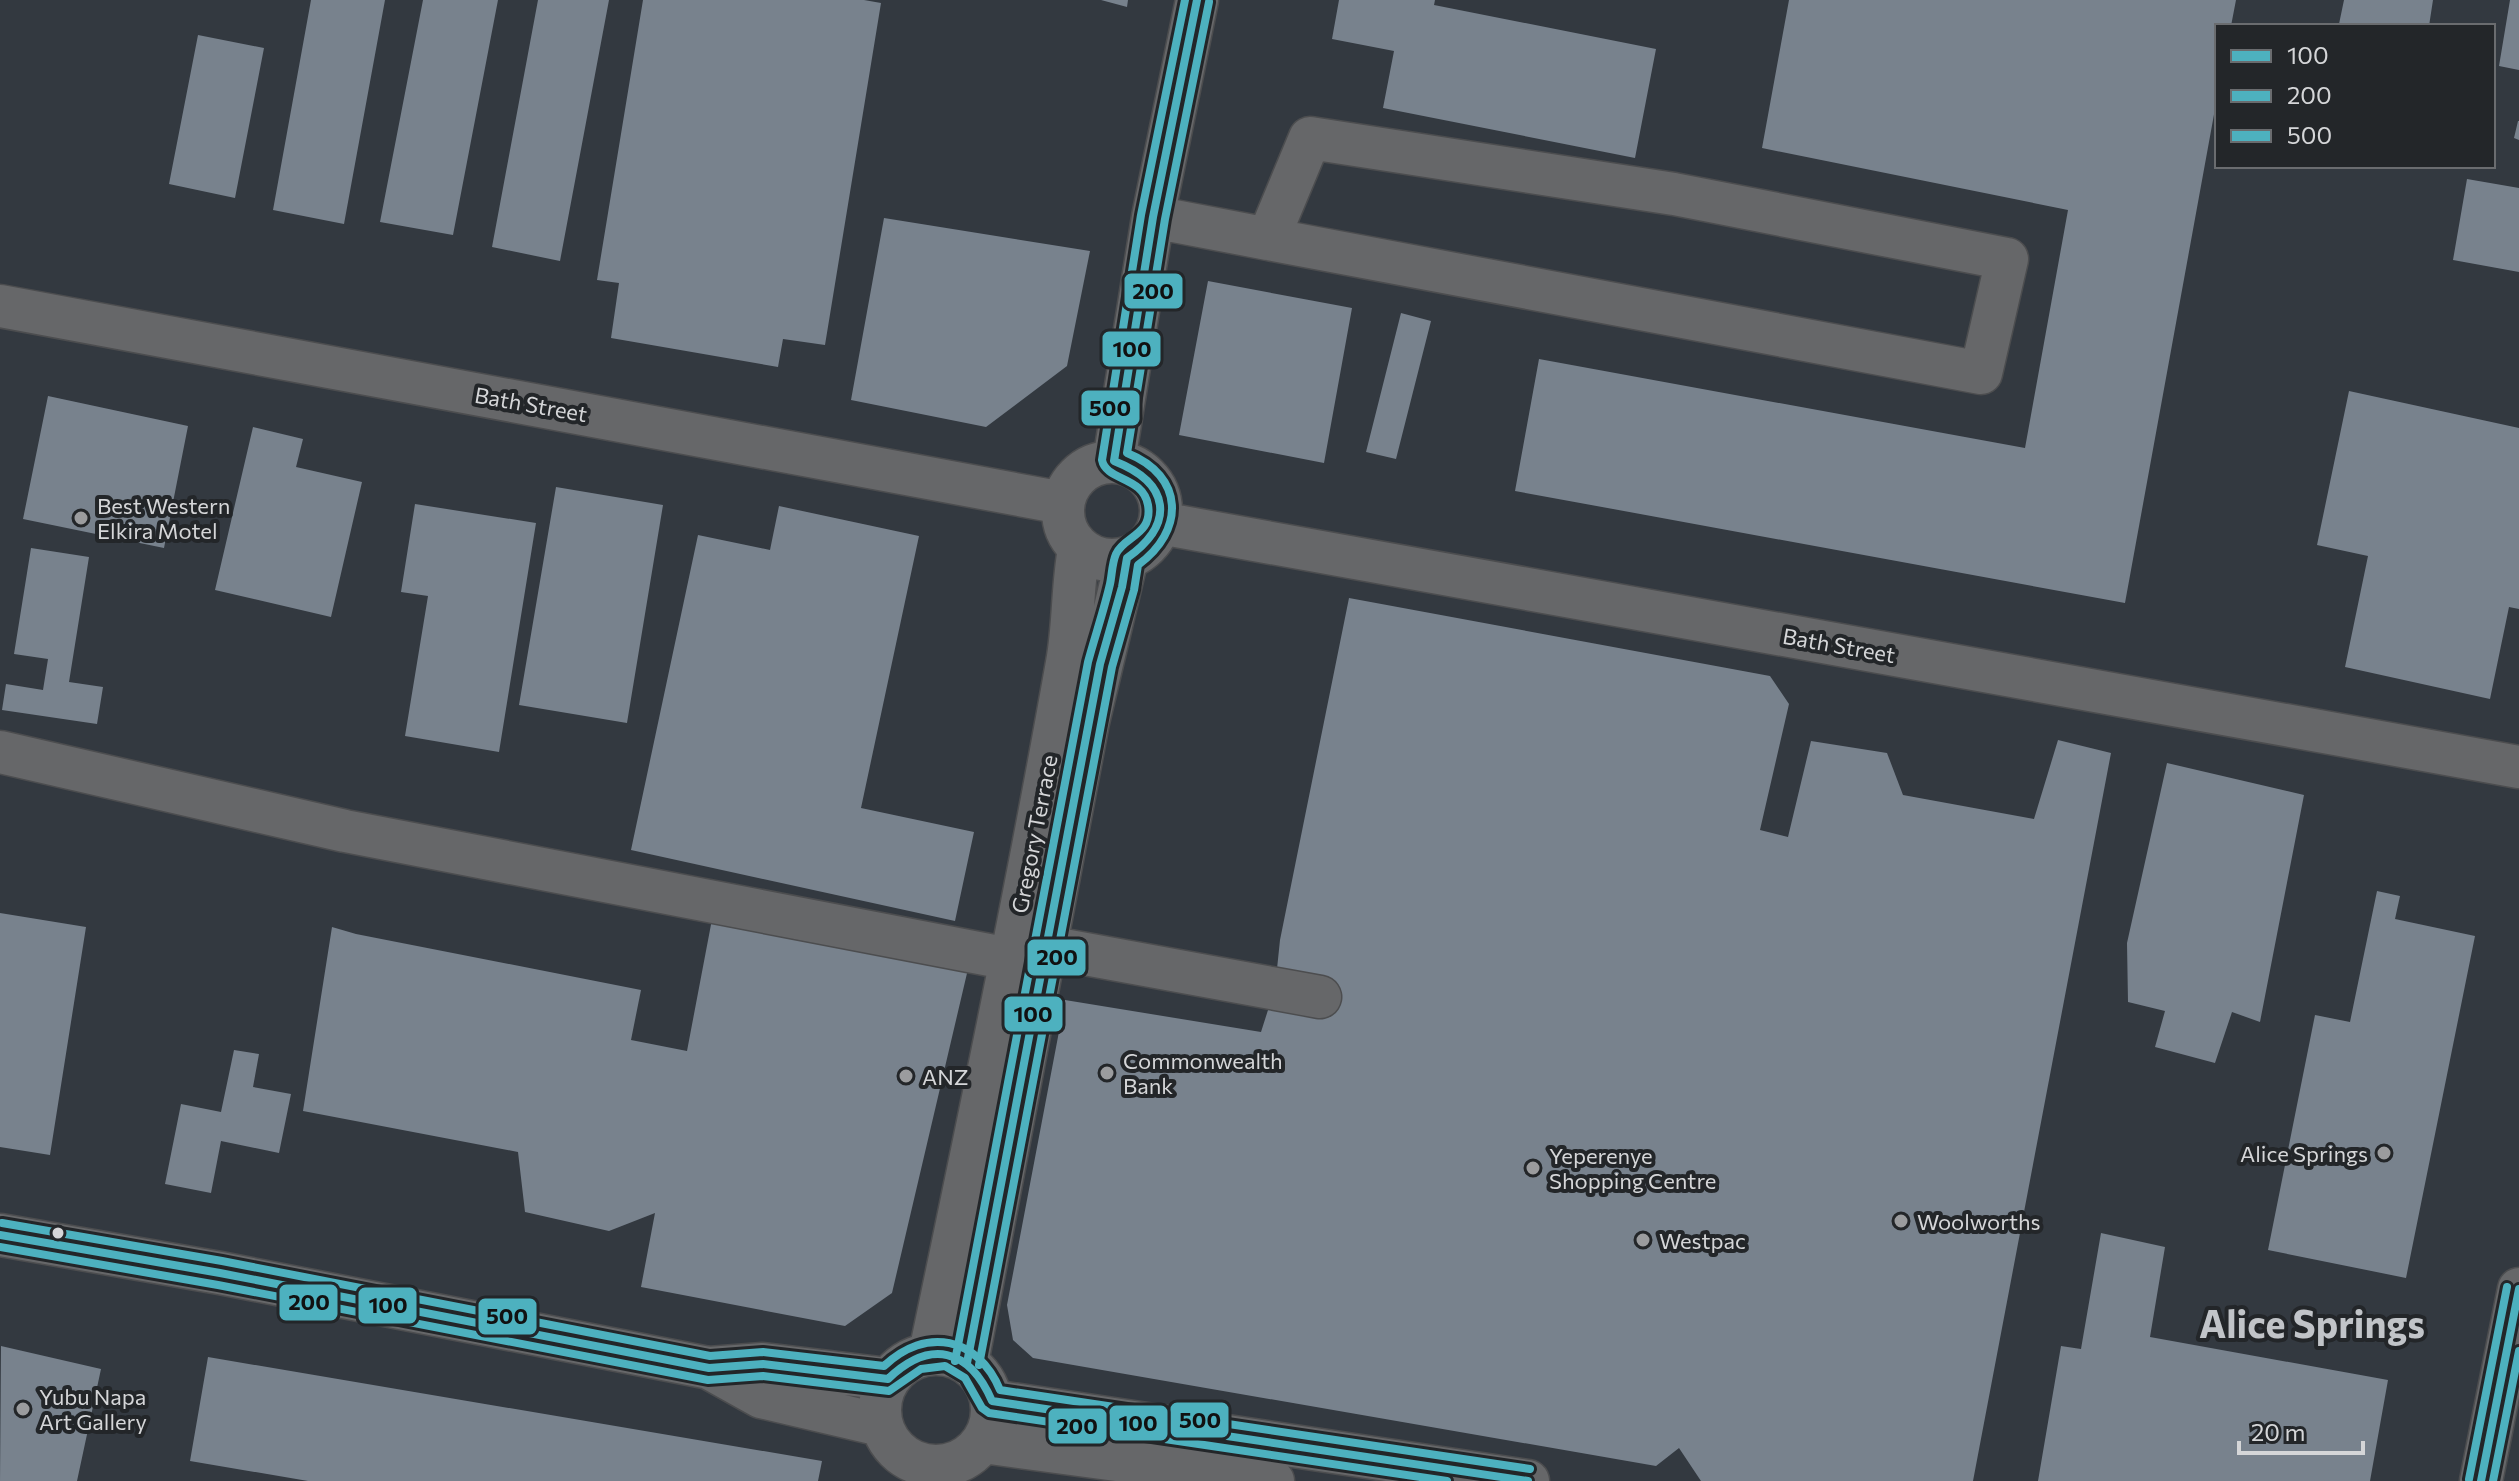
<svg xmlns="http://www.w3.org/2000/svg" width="2519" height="1481" font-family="Commissioner,sans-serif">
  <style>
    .built { fill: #333940; fill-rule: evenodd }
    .building { fill: #78828d }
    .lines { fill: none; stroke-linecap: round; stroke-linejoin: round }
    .minor-casing { stroke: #4c4d4f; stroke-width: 45 }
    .minor { stroke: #666769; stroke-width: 42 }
    .bus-1-casing { stroke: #232629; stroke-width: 14 }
    .bus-2-casing { stroke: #232629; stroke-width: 14 }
    .bus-3-casing { stroke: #232629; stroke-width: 14 }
    .bus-1 { stroke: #4db1bf; stroke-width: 8 }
    .bus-2 { stroke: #4db1bf; stroke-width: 8 }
    .bus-3 { stroke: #4db1bf; stroke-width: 8 }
    .poi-dot { fill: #9b9c9e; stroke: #232629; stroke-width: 3 }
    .bus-dot { fill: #d5d6d8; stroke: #232629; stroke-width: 3 }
    .labels { text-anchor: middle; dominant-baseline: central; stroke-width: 8; stroke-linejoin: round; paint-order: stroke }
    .street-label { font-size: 22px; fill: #d5d6d8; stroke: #232629 }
    .poi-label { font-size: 22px; fill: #d5d6d8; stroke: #232629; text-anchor: start }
    .town-label { font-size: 38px; font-weight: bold; fill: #c1c4c8; stroke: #232629 }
    .line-badge { stroke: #232629; stroke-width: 3 }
    .pale-badge-label { font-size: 22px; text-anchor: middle; font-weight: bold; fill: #111 }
  </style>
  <rect width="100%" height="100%" fill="#2e3032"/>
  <path class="built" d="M 0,0 L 2519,0 L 2519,1481 L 0,1481 ZM 2217,26 L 2493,26 L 2493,166 L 2217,166 Z"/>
  <path class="building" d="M 311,0 L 385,0 L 344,224 L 273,210 Z
    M 423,0 L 498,0 L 453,235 L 380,222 Z
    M 538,0 L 609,0 L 560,261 L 492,247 Z
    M 643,0 L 864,0 L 881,3 L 825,345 L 783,339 L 778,367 L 611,338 L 619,283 L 597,280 Z
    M 1101,0 L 1128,0 L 1127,7 Z
    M 1339,0 L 1435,0 L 1434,5 L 1656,49 L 1635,158 L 1383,108 L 1394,51 L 1332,39 Z
    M 1789,0 L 2236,0 L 2231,26 L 2217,26 L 2217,98 L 2125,603 L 1515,491 L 1539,359 L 2025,448 L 2068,210 L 1762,148 Z
    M 2344,0 L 2433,0 L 2429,26 L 2339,24 Z
    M 2510,0 L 2519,0 L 2519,70 L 2499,66 Z
    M 198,35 L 264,48 L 235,198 L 169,184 Z
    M 2518,121 L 2519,121 L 2519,140 L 2514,138 Z
    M 2467,179 L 2519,188 L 2519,272 L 2453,260 Z
    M 884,218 L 1090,251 L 1067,366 L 986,427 L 851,400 Z
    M 1208,281 L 1352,308 L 1324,463 L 1179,435 Z
    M 1401,313 L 1431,321 L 1396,459 L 1366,452 Z
    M 2349,391 L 2519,428 L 2519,609 L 2509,607 L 2490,699 L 2345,667 L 2368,556 L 2317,545 Z
    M 48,396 L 188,426 L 164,548 L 23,519 Z
    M 253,427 L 303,439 L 296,467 L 362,482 L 331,617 L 215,590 Z
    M 556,487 L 663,505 L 627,723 L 519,705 Z
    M 415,504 L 536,523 L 499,752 L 405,736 L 428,596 L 401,592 Z
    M 779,506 L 919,536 L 861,808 L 974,832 L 955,921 L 631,850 L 698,535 L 770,550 Z
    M 31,548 L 89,557 L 69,682 L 103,687 L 97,724 L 2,710 L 6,684 L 43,690 L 48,659 L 14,654 Z
    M 1349,598 L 1770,676 L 1789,704 L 1760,830 L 1788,837 L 1811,741 L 1887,753 L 1903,795 L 2034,819 L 2058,740 L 2111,753 L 1973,1481 L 1701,1481 L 1679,1448 L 1656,1466 L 1033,1358 L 1013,1340 L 1007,1305 L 1065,1000 L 1261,1032 L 1275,988 L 1280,940 Z
    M 2167,763 L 2304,795 L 2260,1022 L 2232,1012 L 2215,1063 L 2155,1047 L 2165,1011 L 2128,1002 L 2127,943 Z
    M 2377,891 L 2400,896 L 2395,919 L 2475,936 L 2406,1278 L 2268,1250 L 2315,1015 L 2350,1022 Z
    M 0,913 L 86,927 L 50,1155 L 0,1147 Z
    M 713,914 L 968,969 L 892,1293 L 845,1326 L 641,1287 L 655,1213 L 609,1231 L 525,1212 L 518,1152 L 303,1111 L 332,927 L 356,934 L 641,990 L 631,1040 L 687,1051 Z
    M 234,1050 L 259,1054 L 253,1087 L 291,1094 L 279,1153 L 221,1141 L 211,1193 L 165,1184 L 181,1104 L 221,1112 Z
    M 2101,1233 L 2165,1247 L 2150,1337 L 2388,1380 L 2370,1481 L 2038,1481 L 2061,1346 L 2081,1349 Z
    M 1,1346 L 101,1369 L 77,1481 L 0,1481 Z
    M 208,1357 L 822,1461 L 818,1481 L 308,1481 L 190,1461 Z"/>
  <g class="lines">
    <g class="minor-casing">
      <path id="minor" d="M 1153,217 L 1268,239 L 1981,373 L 2007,259 L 1674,194 L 1310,138 L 1268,239
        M 0,306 L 1063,503
        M 1114,461 L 1153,217 L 1197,0
        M1063 511a49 49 0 1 1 98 0a49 49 0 1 1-98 0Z
        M 1160,523 L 2519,767
        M 0,752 L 345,831 L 1010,959
        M 1047,947 L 1320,997
        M 0,1235 L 220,1273 L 709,1368 L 763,1364 L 888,1379
        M 930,1353 C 978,1124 1026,894 1067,663 C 1074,625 1072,587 1079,549
        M880 1410a56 56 0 1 1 112 0a56 56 0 1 1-112 0Z
        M 967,1363 L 1088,722 L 1127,558
        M 709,1368 L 761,1397 L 881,1425
        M 992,1401 L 1528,1481
        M 983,1442 L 1273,1481
        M 2481,1481 L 2519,1289"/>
    </g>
    <use href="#minor" class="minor"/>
    <g class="bus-1-casing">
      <path id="bus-1" d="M 0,1235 L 220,1273 L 709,1368 L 763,1364 L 888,1379 C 930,1339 969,1348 992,1401 L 1528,1481
        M 967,1363 L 1100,664 L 1122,587 L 1127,558 C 1176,523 1170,483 1114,461 L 1153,217 L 1197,0
        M 2481,1481 L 2519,1289"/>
    </g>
    <g class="bus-2-casing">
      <path id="bus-2" d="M 0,1247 L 218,1285 L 708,1380 L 763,1376 L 889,1391 L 921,1369 L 945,1366 L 965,1378 L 982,1408 L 989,1413 L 1447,1481
        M 979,1365 L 1112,667 L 1134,590 L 1138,565 C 1185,531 1185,476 1127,453 L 1165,219 L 1209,2
        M 2493,1481 L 2519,1351"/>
    </g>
    <g class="bus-3-casing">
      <path id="bus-3" d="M 2,1223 L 222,1261 L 710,1356 L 763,1352 L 884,1366 C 926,1326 978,1337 1000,1390 L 1530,1469
        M 955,1361 L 1088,662 C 1095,636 1104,610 1110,584 C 1112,575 1112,563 1116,554 C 1124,536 1153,535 1148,505 C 1143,476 1106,481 1102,460 L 1141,215 L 1185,0
        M 2469,1479 L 2507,1287"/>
    </g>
    <use href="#bus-1" class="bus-1"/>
    <use href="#bus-2" class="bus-2"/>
    <use href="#bus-3" class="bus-3"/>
  </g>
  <g class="poi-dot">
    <circle cx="81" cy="518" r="8"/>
    <circle cx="1107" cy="1073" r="8"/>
    <circle cx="906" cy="1076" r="8"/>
    <circle cx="2384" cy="1153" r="8"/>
    <circle cx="1533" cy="1168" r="8"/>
    <circle cx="1901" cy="1221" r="8"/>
    <circle cx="1643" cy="1240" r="8"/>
    <circle cx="23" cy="1409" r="8"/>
  </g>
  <circle class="bus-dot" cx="58" cy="1233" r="7"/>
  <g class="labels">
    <g class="street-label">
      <text transform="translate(531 404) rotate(10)">Bath Street</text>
      <text transform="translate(1839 645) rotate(10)">Bath Street</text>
      <text transform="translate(1034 834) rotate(-79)">Gregory Terrace</text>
    </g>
    <g class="poi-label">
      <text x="97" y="505">Best Western<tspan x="97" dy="25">Elkira Motel</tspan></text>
      <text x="1123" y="1060">Commonwealth<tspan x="1123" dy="25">Bank</tspan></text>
      <text x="922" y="1076">ANZ</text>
      <text x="2368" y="1153" text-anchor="end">Alice Springs</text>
      <text x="1549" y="1155">Yeperenye<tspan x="1549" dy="25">Shopping Centre</tspan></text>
      <text x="1917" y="1221">Woolworths</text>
      <text x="1659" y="1240">Westpac</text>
      <text x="39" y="1396">Yubu Napa<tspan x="39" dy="25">Art Gallery</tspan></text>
    </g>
    <g class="town-label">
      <text x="2312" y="1322">Alice Springs</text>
    </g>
  </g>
  <g class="line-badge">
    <rect x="1123" y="272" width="61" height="38" rx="8" fill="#4db1bf"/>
    <rect x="1101" y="330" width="61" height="38" rx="8" fill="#4db1bf"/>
    <rect x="1080" y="389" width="61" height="38" rx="8" fill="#4db1bf"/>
    <rect x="1026" y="938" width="61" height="39" rx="8" fill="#4db1bf"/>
    <rect x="1003" y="995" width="61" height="38" rx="8" fill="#4db1bf"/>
    <rect x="278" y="1283" width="61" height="39" rx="8" fill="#4db1bf"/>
    <rect x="357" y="1286" width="61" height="39" rx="8" fill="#4db1bf"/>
    <rect x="477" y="1297" width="61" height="39" rx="8" fill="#4db1bf"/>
    <rect x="1169" y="1401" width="61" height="38" rx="8" fill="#4db1bf"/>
    <rect x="1108" y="1404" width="61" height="38" rx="8" fill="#4db1bf"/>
    <rect x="1047" y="1407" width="61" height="38" rx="8" fill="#4db1bf"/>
  </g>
  <g class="pale-badge-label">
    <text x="1153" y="299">200</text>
    <text x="1132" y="357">100</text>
    <text x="1110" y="416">500</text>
    <text x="1057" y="965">200</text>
    <text x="1033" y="1022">100</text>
    <text x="309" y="1310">200</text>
    <text x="388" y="1313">100</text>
    <text x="507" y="1324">500</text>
    <text x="1200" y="1428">500</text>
    <text x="1138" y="1431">100</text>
    <text x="1077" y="1434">200</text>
  </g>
  <rect x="2215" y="24" width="280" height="144" fill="#232629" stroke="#6a6c6f" stroke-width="2"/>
  <rect x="2231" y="50" width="40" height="12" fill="#4db1bf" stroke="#6a6c6f" stroke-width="2"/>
  <text x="2287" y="64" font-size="24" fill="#d5d6d8">100</text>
  <rect x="2231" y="90" width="40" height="12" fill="#4db1bf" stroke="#6a6c6f" stroke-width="2"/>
  <text x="2287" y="104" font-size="24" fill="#d5d6d8">200</text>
  <rect x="2231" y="130" width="40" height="12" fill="#4db1bf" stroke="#6a6c6f" stroke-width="2"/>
  <text x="2287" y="144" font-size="24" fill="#d5d6d8">500</text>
  <path d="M2239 1441v12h124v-12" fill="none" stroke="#d5d6d8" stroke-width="4"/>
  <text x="2251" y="1441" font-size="24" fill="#d5d6d8" stroke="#232629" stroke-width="6" paint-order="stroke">20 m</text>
</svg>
